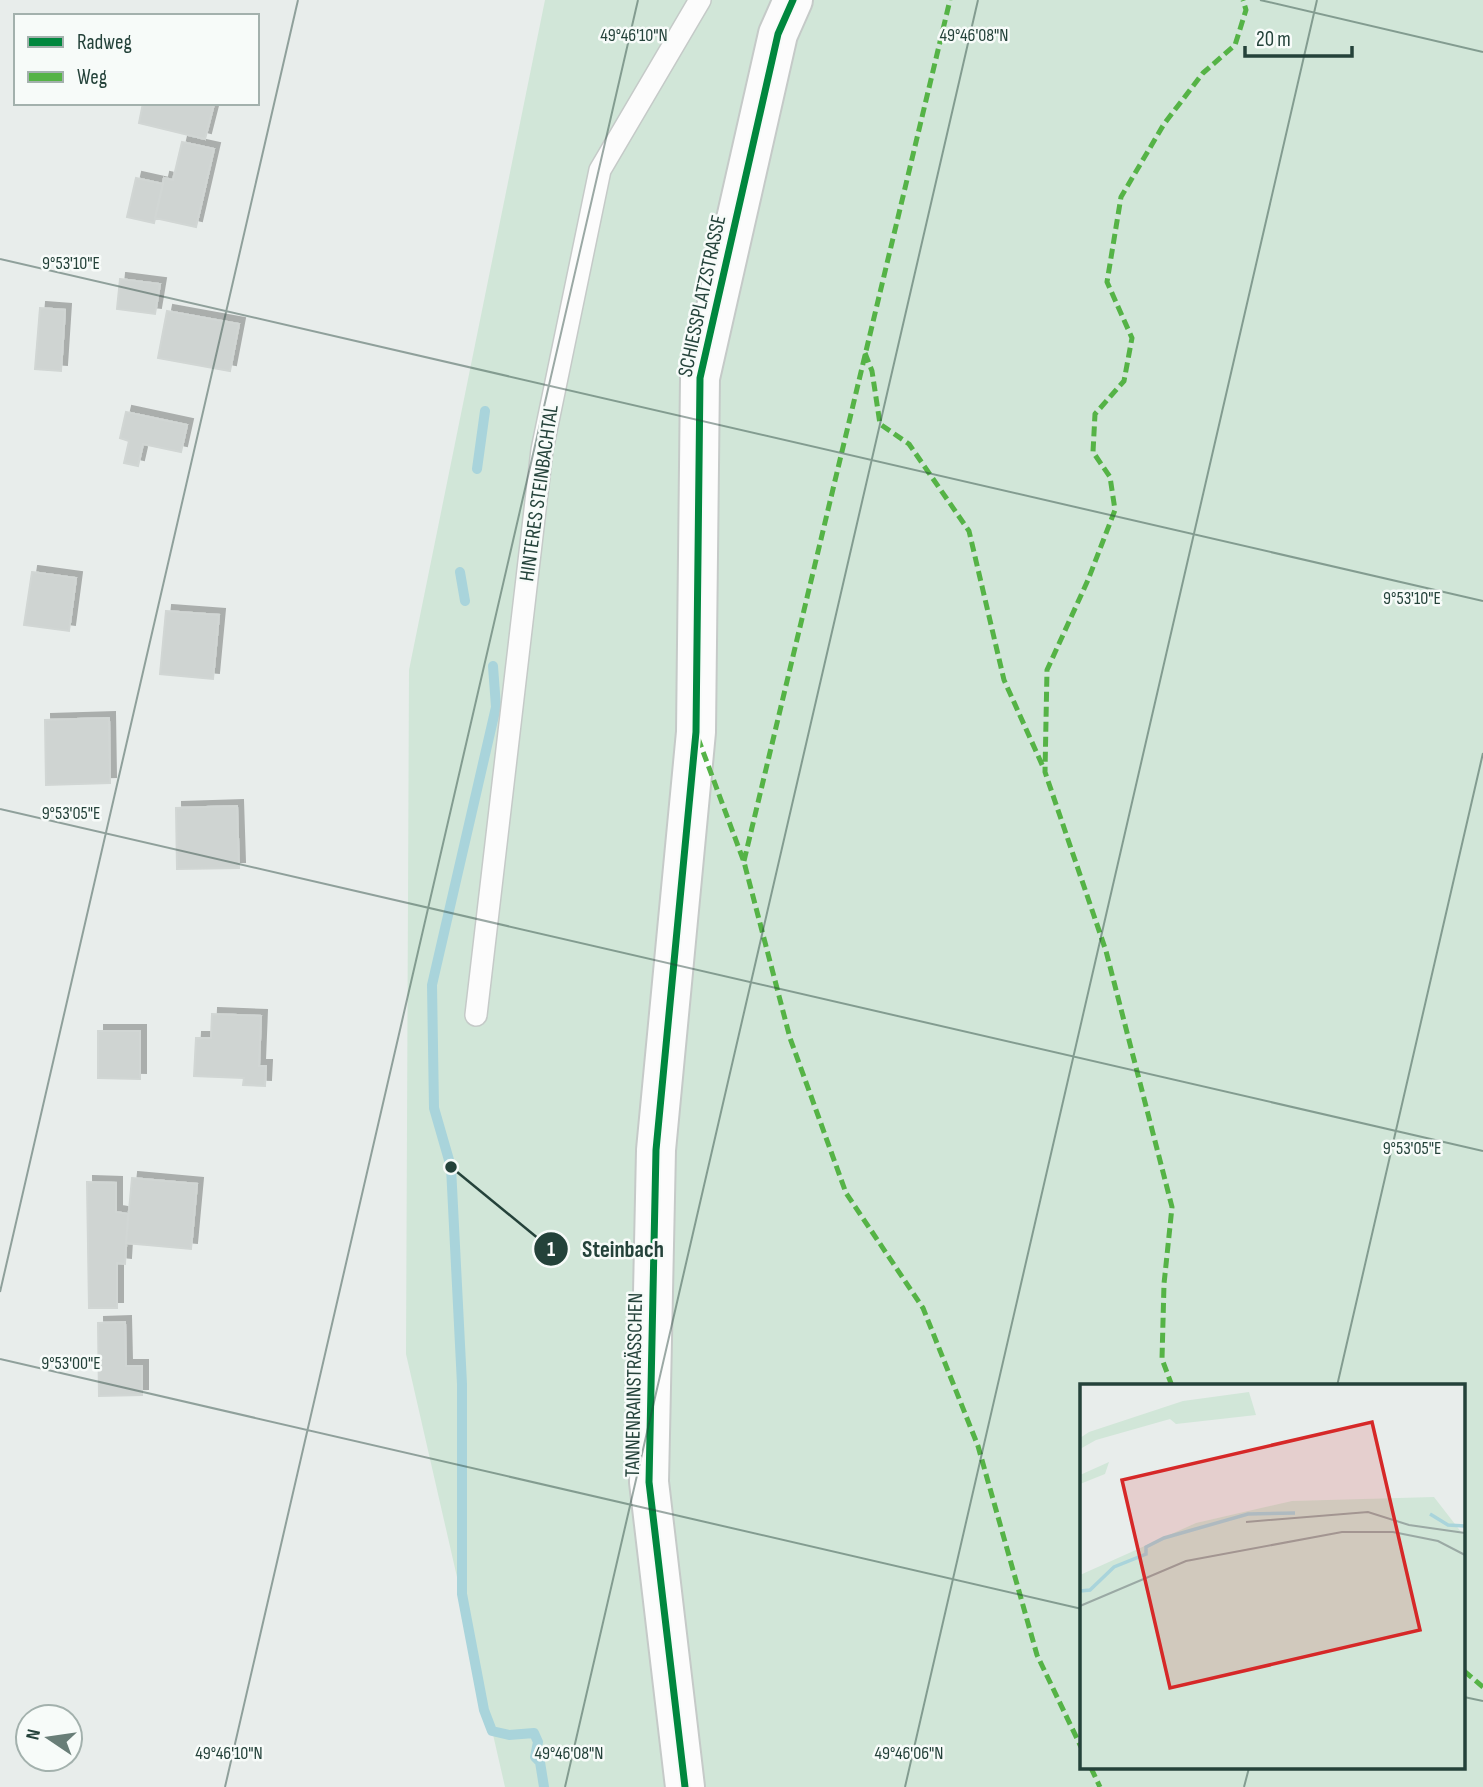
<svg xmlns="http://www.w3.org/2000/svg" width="1483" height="1787" font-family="'Sofia Sans Condensed',sans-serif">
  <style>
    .green { fill: #d1e6d8; fill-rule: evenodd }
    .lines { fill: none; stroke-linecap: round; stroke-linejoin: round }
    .stream { stroke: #a9d4db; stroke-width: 10 }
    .building { fill: #cfd4d2; stroke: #d1d6d4; stroke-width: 2; filter: url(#shadow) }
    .service-casing { stroke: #c5cac8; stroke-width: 24 }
    .minor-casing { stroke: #c5cac8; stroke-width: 42 }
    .service { stroke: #fcfcfc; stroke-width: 21 }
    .minor { stroke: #fcfcfc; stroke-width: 38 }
    .quiet { stroke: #55b346; stroke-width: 5; stroke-dasharray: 10 5; stroke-linecap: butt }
    .cycleway-casing { stroke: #f7fbf9; stroke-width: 11 }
    .cycleway { stroke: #00873e; stroke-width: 7 }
    .ticks { fill: none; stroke: #24423a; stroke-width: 2; stroke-opacity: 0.45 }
    .labels { text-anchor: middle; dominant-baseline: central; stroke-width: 5; stroke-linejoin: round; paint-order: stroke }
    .street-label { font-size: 21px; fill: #24423a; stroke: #f7fbf9 }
    .inset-river { fill: none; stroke: #a9d4db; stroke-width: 3.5 }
    .inset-road { fill: none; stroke: #9aa9a4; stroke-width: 2 }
    .view { fill: #d62828; fill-opacity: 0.15; stroke: #d62828; stroke-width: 3.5 }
    .inset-edge { fill: none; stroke: #24423a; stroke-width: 3.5 }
    .ticks-label { font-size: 18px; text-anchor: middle; fill: #24423a; stroke: #f7fbf9; stroke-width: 5; stroke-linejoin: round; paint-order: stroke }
    .leader { fill: none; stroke: #24423a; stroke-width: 2.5 }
    .callout-dot { fill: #24423a; stroke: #f7fbf9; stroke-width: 2.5 }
    .mark-label { font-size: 21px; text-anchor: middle; font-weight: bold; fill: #fff }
    .callout-label { font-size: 23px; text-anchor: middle; font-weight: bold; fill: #24423a; stroke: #f7fbf9; stroke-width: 5; stroke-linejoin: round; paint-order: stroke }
  </style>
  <defs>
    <filter id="shadow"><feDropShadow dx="6" dy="-6" stdDeviation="0" flood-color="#0004"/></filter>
  </defs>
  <rect width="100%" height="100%" fill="#e8edeb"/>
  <path class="green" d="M 545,0 L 1483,0 L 1483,1787 L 505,1787 L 406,1354 L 409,670 ZM 1082,1386 L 1464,1386 L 1464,1768 L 1082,1768 Z"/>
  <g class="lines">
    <path class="stream" d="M 477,469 L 485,411
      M 460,572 L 465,601
      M 493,666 L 496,707 L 432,985 L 434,1108 L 451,1167 L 462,1384 L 462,1594 L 484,1710 L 492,1731 L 509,1735 L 534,1733 L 538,1742 L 535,1757 L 540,1762 L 544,1787"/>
  </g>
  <path class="building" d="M 143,103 L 214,104 L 205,139 L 139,123 Z
    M 182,142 L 214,149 L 196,227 L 155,218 L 164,178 L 173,180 Z
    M 136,178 L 163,184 L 154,223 L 127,217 Z
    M 120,279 L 160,284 L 155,314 L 117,309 Z
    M 40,308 L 65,310 L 61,371 L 35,369 Z
    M 167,311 L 239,324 L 230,371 L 158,358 Z
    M 126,412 L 187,425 L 181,452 L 143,444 L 138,466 L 124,463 L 129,441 L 120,438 Z
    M 32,572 L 76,578 L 69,631 L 24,625 Z
    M 166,611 L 219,615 L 213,679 L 160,674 Z
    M 109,718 L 110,783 L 46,785 L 45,720 Z
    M 237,806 L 239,868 L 177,869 L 176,808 Z
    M 212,1014 L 261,1016 L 259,1066 L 266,1066 L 265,1086 L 243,1085 L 244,1078 L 194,1076 L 196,1038 L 211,1038 Z
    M 98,1031 L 140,1031 L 140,1079 L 98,1078 Z
    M 132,1178 L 197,1184 L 191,1249 L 126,1243 Z
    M 87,1182 L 116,1183 L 116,1212 L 128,1214 L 125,1264 L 117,1263 L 117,1308 L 89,1308 Z
    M 125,1322 L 126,1366 L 142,1366 L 142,1395 L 99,1396 L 98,1323 Z"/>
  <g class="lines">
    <g class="service-casing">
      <path id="service" d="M 476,1015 L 542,450 L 600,170 L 700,0"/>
    </g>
    <g class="minor-casing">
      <path id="minor" d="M 685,1787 L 649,1482 L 656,1150 L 696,732 L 700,378 L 778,34 L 793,0"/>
    </g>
    <use href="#service" class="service"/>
    <use href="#minor" class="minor"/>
    <path class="quiet" d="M 865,353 L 872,371 L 880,424 L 909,444 L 969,531 L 1004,680 L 1044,769
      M 698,738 L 744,862 L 790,1038 L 846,1193 L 923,1308 L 978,1446 L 1037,1655 L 1082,1749
      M 744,861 L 950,0
      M 1172,1386 L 1162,1359 L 1164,1284 L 1172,1207 L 1106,951 L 1045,772 L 1047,670 L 1088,580 L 1115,510 L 1110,477 L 1093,452 L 1095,414 L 1124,381 L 1132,338 L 1107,282 L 1121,197 L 1164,124 L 1203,73 L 1235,45 L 1246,10 L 1243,0
      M 1464,1671 L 1483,1687
      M 1091,1768 L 1100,1787"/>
    <g class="cycleway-casing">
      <path id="cycleway" d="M 685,1787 L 649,1482 L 656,1150 L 696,732 L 700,378 L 778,34 L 793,0"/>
    </g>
    <use href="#cycleway" class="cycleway"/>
  </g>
  <path class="ticks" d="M 1260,0 L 1483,52M 0,259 L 1483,601M 0,809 L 1483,1151M 0,1292 L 298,0M 0,1359 L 1082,1609M 1337,1386 L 1483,753M 1464,1697 L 1483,1701M 225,1787 L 638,0M 565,1787 L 978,0M 905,1787 L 1317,0M 1244,1787 L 1249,1768"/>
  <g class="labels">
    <g class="street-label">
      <text transform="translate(702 296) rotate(-78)">SCHIESSPLATZSTRASSE</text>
      <text transform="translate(539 493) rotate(-82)">HINTERES STEINBACHTAL</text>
      <text transform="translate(634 1385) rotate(-89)">TANNENRAINSTRÄSSCHEN</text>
    </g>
  </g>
  <g transform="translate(1080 1384)">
    <rect width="385" height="385" fill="#e8edeb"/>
    <path d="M 169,8 L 176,31 L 96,40 L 90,35 L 16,56 L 0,65 L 0,54 L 9,48 L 103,17 ZM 29,78 L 25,90 L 0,100 L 0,91 ZM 354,113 L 385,153 L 385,385 L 0,385 L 0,191 L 116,139 L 212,117 Z" fill="#d1e6d8"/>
    <path class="inset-river" d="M 350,130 L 368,141 L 385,142M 0,207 L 10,206 L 34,183 L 66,170 L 66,163 L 84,154 L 168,130 L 215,129"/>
    <path class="inset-road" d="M 166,138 L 288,128 L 329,141 L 385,149M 0,222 L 106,177 L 262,148 L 313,148 L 358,157 L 385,171"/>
    <path class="view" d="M 292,38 L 340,246 L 90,304 L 42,96 Z"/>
    <rect width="385" height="385" class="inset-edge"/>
  </g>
  <g class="ticks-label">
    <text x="634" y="41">49°46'10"N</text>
    <text x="974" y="41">49°46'08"N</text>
    <text x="71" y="269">9°53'10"E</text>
    <text x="1412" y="604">9°53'10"E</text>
    <text x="71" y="819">9°53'05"E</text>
    <text x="1412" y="1154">9°53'05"E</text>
    <text x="71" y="1369">9°53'00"E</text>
    <text x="229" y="1759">49°46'10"N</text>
    <text x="569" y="1759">49°46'08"N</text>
    <text x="909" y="1759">49°46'06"N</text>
  </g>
  <path class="leader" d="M451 1167L551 1249"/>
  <g class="callout-dot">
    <circle cx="451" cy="1167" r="7"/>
    <circle cx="551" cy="1249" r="18"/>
  </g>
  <g class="mark-label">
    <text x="551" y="1256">1</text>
  </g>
  <g class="callout-label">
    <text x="623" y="1257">Steinbach</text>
  </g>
  <rect x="14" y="14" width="245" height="91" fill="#f7fbf9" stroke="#a3b1ad" stroke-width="2"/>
  <rect x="28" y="37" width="35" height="10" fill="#00873e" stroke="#a3b1ad" stroke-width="2"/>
  <text x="77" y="49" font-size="21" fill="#24423a">Radweg</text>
  <rect x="28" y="72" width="35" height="10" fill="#55b346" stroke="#a3b1ad" stroke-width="2"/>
  <text x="77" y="84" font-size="21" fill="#24423a">Weg</text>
  <g transform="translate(49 1738) rotate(283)"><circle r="33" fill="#f7fbf9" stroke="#a3b1ad" stroke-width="2"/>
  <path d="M0-5L12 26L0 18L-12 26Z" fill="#697e78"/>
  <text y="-10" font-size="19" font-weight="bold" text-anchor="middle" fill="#24423a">N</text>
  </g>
  <path d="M1245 46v10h107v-10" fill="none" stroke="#24423a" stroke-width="3.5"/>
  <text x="1256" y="46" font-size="21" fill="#24423a" stroke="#f7fbf9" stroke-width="5" paint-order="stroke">20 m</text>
</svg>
